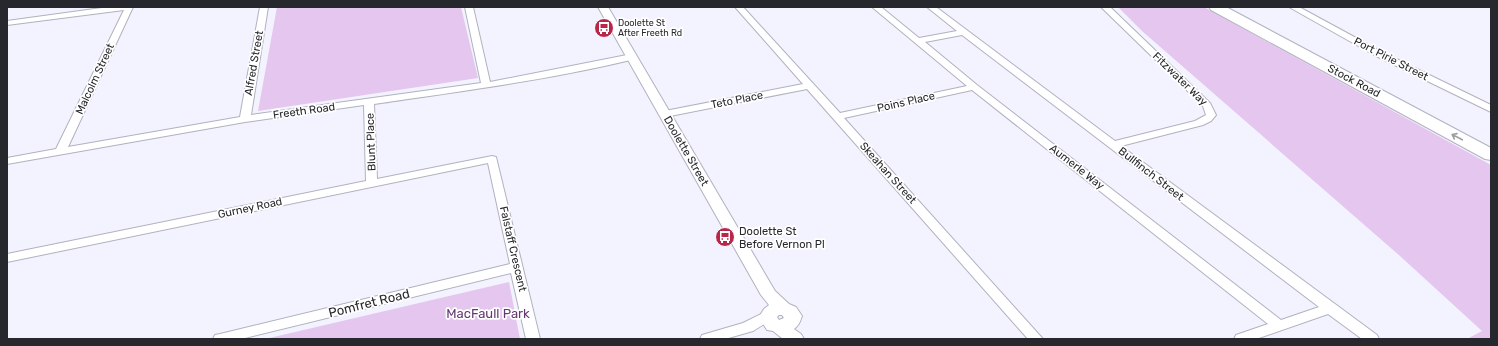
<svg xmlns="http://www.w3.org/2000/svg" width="1498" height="346" font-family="Rubik,sans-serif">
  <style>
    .green { fill: #e5c6ef }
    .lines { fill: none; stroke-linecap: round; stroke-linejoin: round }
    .minor-casing { stroke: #b0b2bf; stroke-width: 2 }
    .tertiary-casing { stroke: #b0b2bf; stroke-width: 2 }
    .trunk-casing { stroke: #b0b2bf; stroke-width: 2 }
    .minor { fill: #fff; fill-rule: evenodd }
    .tertiary { fill: #fff; fill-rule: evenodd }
    .trunk { fill: #fff; fill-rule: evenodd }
    .oneway { stroke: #9e9ea0 }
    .labels { text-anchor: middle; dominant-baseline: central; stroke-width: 3.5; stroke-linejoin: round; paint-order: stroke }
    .far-poi-label { font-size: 9px; fill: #27282d; stroke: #fff; text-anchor: start }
    .street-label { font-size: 11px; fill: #27282d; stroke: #fff }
    .poi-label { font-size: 11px; fill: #27282d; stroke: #fff; text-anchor: start }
    .near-street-label { font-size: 13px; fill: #27282d; stroke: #fff }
    .near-park-label { font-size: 13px; fill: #633970; stroke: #fff }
  </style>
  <rect width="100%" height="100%" fill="#f2f3fe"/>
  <path class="green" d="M 277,7 L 461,7 L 478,78 L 258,111 Z
    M 1118,7 L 1204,7 L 1491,165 L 1491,339 L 1467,339 L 1482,331 L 1400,256 L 1142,31 Z
    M 509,282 L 520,339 L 265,339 Z"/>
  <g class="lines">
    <g class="minor-casing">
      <path id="minor" d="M 109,7 L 133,7 L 68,147 L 240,117 L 260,7 L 268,7 L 251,115 L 481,83 L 465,7 L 473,7 L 490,82 L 632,54 L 635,55 L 636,57 L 635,59 C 549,80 461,91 374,104 L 377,179 L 492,156 L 496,157 L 540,339 L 526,339 L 511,273 L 241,339 L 213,339 L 215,335 L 220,334 L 510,264 L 488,163 L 7,262 L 7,254 L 366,181 L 364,105 L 245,122 L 7,164 L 7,158 L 56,149 L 124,10 L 7,25 L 7,21 Z
        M 735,7 L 743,7 L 840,113 L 967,86 L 872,7 L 881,7 L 919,38 L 957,31 L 927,7 L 936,7 L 1115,141 L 1195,121 L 1206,115 L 1203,106 L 1101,7 L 1110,7 L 1210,103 L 1216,115 L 1211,121 L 1203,125 L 1121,146 L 1377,335 L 1379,339 L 1362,339 L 1328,314 L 1256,339 L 1234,339 L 1236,335 L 1268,324 L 972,90 L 844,118 L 1043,339 L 1028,339 L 807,89 L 665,117 L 661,116 L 660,114 L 661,112 L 665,111 L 803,84 ZM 962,35 L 1319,307 L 1281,320 L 977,85 L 925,42 Z
        M 1289,7 L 1299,7 L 1382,52 L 1491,105 L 1491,112 L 1376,56 Z
        M 769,310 L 774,312 L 776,315 L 774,318 L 753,331 L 725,339 L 700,339 L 702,335 L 743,323 Z"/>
    </g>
    <g class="tertiary-casing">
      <path id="tertiary" d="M 598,7 L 608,7 L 775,291 L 789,304 L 796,307 L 802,316 C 800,322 799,325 794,329 L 801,334 L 804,339 L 783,339 L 773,331 L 767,330 L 759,317 L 764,309 L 769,305 L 761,295 ZM 779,315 L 782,315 L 784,318 L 779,320 L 777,317 Z"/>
    </g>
    <g class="trunk-casing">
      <path id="trunk" d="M 1209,7 L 1226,7 L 1491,148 L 1491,160 L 1485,159 L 1211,10 Z"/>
    </g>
    <use href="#minor" class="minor"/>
    <use href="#tertiary" class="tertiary"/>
    <use href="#trunk" class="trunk"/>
  </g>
  <defs><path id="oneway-shaft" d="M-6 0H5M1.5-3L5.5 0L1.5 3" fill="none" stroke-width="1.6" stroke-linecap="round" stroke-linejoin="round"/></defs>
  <use class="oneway" href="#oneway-shaft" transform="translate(1457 137) rotate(-152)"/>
  <defs>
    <g id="bus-disc" transform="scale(1)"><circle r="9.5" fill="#b82749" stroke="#fff"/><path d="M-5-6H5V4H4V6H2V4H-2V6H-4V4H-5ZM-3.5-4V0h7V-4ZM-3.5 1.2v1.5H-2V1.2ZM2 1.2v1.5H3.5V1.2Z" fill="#fff"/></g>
  </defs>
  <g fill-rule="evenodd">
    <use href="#bus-disc" x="604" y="28"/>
    <use href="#bus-disc" x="725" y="237"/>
  </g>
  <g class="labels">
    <g class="far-poi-label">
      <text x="618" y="23">Doolette St<tspan x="618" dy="10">After Freeth Rd</tspan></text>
    </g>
    <g class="street-label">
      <text transform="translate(1391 59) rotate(27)">Port Pirie Street</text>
      <text transform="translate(254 63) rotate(-80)">Alfred Street</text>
      <text transform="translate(95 79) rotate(-65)">Malcolm Street</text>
      <text transform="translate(1180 79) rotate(44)">Fitzwater Way</text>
      <text transform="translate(1354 81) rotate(28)">Stock Road</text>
      <text transform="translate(737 100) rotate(-11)">Teto Place</text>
      <text transform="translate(906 102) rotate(-13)">Poins Place</text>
      <text transform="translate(304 111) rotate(-8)">Freeth Road</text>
      <text transform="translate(371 142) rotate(-92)">Blunt Place</text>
      <text transform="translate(686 151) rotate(60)">Doolette Street</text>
      <text transform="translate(1077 167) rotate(38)">Aumerle Way</text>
      <text transform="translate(888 173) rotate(48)">Skeahan Street</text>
      <text transform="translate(1151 174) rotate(38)">Bullfinch Street</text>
      <text transform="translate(250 208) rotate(-12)">Gurney Road</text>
      <text transform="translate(513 249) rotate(77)">Falstaff Crescent</text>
    </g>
    <g class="poi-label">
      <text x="739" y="231">Doolette St<tspan x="739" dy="13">Before Vernon Pl</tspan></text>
    </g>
    <g class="near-street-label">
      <text transform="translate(369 303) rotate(-14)">Pomfret Road</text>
    </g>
    <g class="near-park-label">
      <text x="488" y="313">MacFaull Park</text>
    </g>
  </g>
  <rect width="1498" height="346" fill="none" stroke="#27282d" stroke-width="16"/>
</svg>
